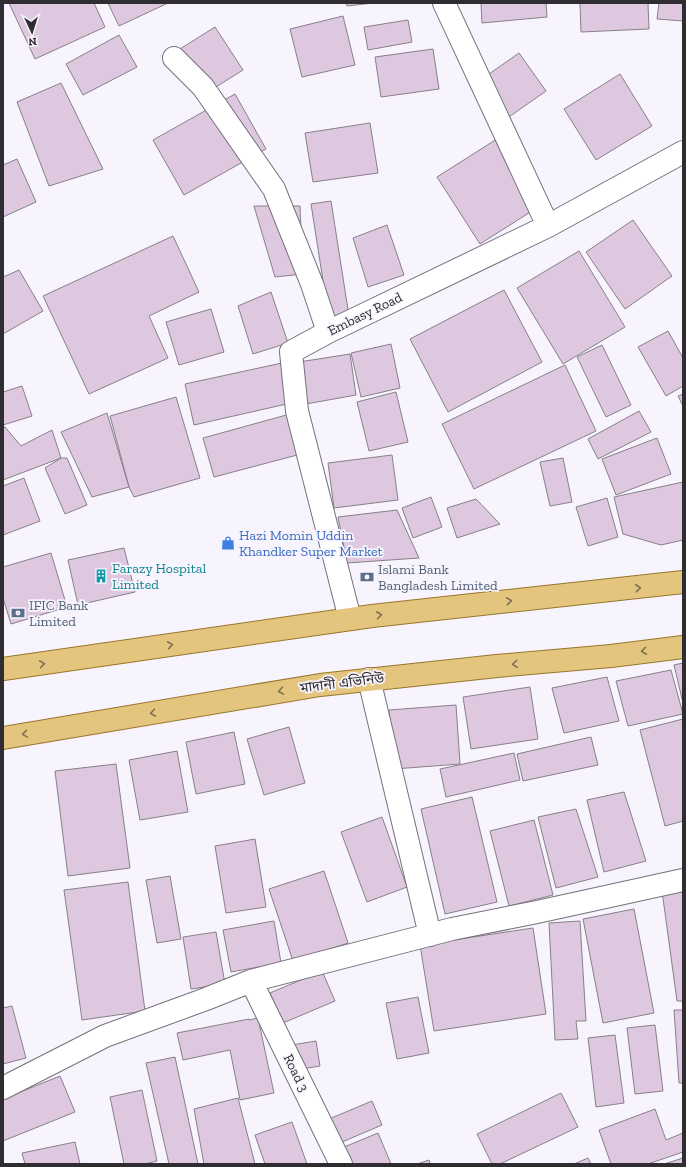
<svg xmlns="http://www.w3.org/2000/svg" width="686" height="1167" font-family="'Zilla Slab','Noto Sans Bengali',serif">
  <style>
    .building { fill: #ddc8e0; stroke: #878088 }
    .lines { fill: none; stroke-linecap: round; stroke-linejoin: round }
    .minor-casing { stroke: #75717a; stroke-width: 24 }
    .major-casing { stroke: #98762b; stroke-width: 24 }
    .minor { stroke: #fff; stroke-width: 22 }
    .major { stroke: #e3c57e; stroke-width: 22 }
    .oneway { stroke: #807154 }
    .labels { text-anchor: middle; dominant-baseline: central; stroke-width: 3.5; stroke-linejoin: round; paint-order: stroke }
    .street-label { font-size: 14px; fill: #2f2d31; stroke: #f8f4fd }
    .shop-label { font-size: 14px; fill: #366cbe; stroke: #f8f4fd; text-anchor: start }
    .culture-label { font-size: 14px; fill: #0d838f; stroke: #f8f4fd; text-anchor: start }
    .service-label { font-size: 14px; fill: #4e5e75; stroke: #f8f4fd; text-anchor: start }
  </style>
  <rect width="100%" height="100%" fill="#f8f4fd"/>
  <path class="building" d="M 9,3 L 94,3 L 105,27 L 35,59 Z
    M 108,3 L 168,3 L 119,26 Z
    M 346,3 L 373,3 L 347,6 Z
    M 481,3 L 546,3 L 547,17 L 482,23 Z
    M 580,3 L 648,3 L 649,29 L 581,32 Z
    M 659,3 L 683,3 L 683,21 L 657,19 Z
    M 343,16 L 355,65 L 302,77 L 290,29 Z
    M 408,20 L 412,42 L 368,50 L 364,27 Z
    M 215,27 L 243,70 L 208,92 L 180,49 Z
    M 119,35 L 137,67 L 83,95 L 66,64 Z
    M 433,49 L 439,89 L 381,97 L 375,57 Z
    M 519,53 L 546,91 L 506,119 L 479,81 Z
    M 620,74 L 652,126 L 596,160 L 564,109 Z
    M 61,83 L 103,169 L 49,186 L 17,102 Z
    M 235,94 L 266,149 L 184,195 L 153,140 Z
    M 370,123 L 378,173 L 313,182 L 305,133 Z
    M 500,137 L 543,204 L 480,244 L 437,177 Z
    M 17,159 L 36,202 L 3,217 L 3,165 Z
    M 331,201 L 349,316 L 329,319 L 311,204 Z
    M 254,206 L 300,206 L 303,274 L 275,277 Z
    M 633,220 L 672,276 L 625,309 L 586,252 Z
    M 387,225 L 404,275 L 368,287 L 353,238 Z
    M 173,236 L 199,292 L 149,316 L 168,358 L 89,394 L 43,296 Z
    M 579,251 L 625,327 L 563,364 L 517,288 Z
    M 19,270 L 43,311 L 3,334 L 3,277 Z
    M 504,290 L 542,362 L 448,412 L 410,339 Z
    M 271,292 L 288,343 L 253,354 L 238,306 Z
    M 211,309 L 224,352 L 179,365 L 166,322 Z
    M 668,331 L 683,358 L 683,386 L 666,396 L 638,347 Z
    M 391,344 L 400,388 L 361,397 L 351,353 Z
    M 602,345 L 631,405 L 606,417 L 577,357 Z
    M 350,354 L 356,395 L 306,404 L 299,362 Z
    M 282,363 L 291,403 L 194,425 L 185,384 Z
    M 565,365 L 596,431 L 474,489 L 442,424 Z
    M 22,386 L 32,416 L 3,425 L 3,392 Z
    M 396,392 L 408,442 L 369,451 L 357,402 Z
    M 683,394 L 683,406 L 678,396 Z
    M 176,397 L 200,478 L 134,497 L 129,487 L 110,416 Z
    M 639,411 L 651,432 L 598,459 L 588,439 Z
    M 107,413 L 129,487 L 92,497 L 61,432 Z
    M 290,414 L 301,454 L 214,477 L 203,438 Z
    M 5,427 L 21,446 L 52,430 L 61,458 L 3,480 L 3,428 Z
    M 657,438 L 671,474 L 616,495 L 602,459 Z
    M 392,455 L 398,500 L 334,508 L 328,463 Z
    M 61,458 L 67,458 L 87,505 L 65,514 L 45,468 Z
    M 563,458 L 572,502 L 550,506 L 540,462 Z
    M 24,478 L 40,521 L 3,535 L 3,486 Z
    M 683,482 L 683,540 L 661,545 L 623,534 L 614,497 Z
    M 431,497 L 442,527 L 413,538 L 402,508 Z
    M 607,498 L 618,537 L 588,546 L 576,507 Z
    M 476,499 L 500,524 L 457,538 L 447,508 Z
    M 397,510 L 419,558 L 347,563 L 338,517 Z
    M 124,548 L 135,592 L 78,605 L 68,560 Z
    M 51,553 L 67,607 L 11,624 L 3,598 L 3,567 Z
    M 683,663 L 683,703 L 674,665 Z
    M 671,670 L 683,714 L 628,726 L 616,681 Z
    M 607,677 L 619,721 L 564,733 L 552,688 Z
    M 530,687 L 538,739 L 471,749 L 463,697 Z
    M 456,705 L 460,764 L 394,769 L 389,710 Z
    M 683,719 L 683,821 L 665,826 L 640,730 Z
    M 289,727 L 305,783 L 264,795 L 247,739 Z
    M 234,732 L 245,784 L 196,794 L 186,742 Z
    M 591,737 L 598,765 L 523,781 L 517,754 Z
    M 177,751 L 188,812 L 140,820 L 129,760 Z
    M 514,753 L 520,780 L 446,797 L 440,769 Z
    M 116,764 L 130,868 L 68,876 L 55,771 Z
    M 624,792 L 646,861 L 604,872 L 587,800 Z
    M 472,797 L 497,902 L 445,914 L 421,809 Z
    M 576,809 L 598,877 L 556,888 L 538,817 Z
    M 382,817 L 407,887 L 367,902 L 341,832 Z
    M 534,820 L 553,895 L 509,906 L 490,831 Z
    M 255,839 L 266,907 L 226,913 L 215,846 Z
    M 324,871 L 348,943 L 293,961 L 269,889 Z
    M 170,876 L 181,939 L 157,943 L 146,880 Z
    M 128,882 L 145,1011 L 82,1020 L 64,890 Z
    M 683,888 L 683,1001 L 677,1001 L 662,891 Z
    M 634,909 L 654,1013 L 603,1023 L 583,919 Z
    M 274,921 L 281,963 L 231,972 L 223,930 Z
    M 580,921 L 586,1021 L 576,1021 L 578,1039 L 555,1040 L 549,923 Z
    M 533,928 L 546,1014 L 434,1031 L 420,945 Z
    M 216,932 L 225,984 L 191,989 L 183,937 Z
    M 322,971 L 335,1001 L 283,1023 L 270,993 Z
    M 418,997 L 429,1053 L 397,1059 L 386,1003 Z
    M 12,1006 L 26,1058 L 3,1064 L 3,1008 Z
    M 674,1010 L 683,1010 L 683,1083 L 679,1083 Z
    M 258,1018 L 274,1093 L 240,1100 L 230,1050 L 183,1060 L 177,1033 L 249,1019 L 249,1020 Z
    M 655,1025 L 663,1091 L 635,1094 L 627,1028 Z
    M 615,1035 L 624,1103 L 596,1107 L 588,1038 Z
    M 316,1041 L 320,1066 L 296,1070 L 292,1045 Z
    M 175,1057 L 198,1164 L 169,1164 L 146,1063 Z
    M 60,1076 L 75,1112 L 3,1141 L 3,1099 Z
    M 142,1090 L 157,1161 L 145,1164 L 124,1164 L 110,1097 Z
    M 561,1093 L 578,1127 L 500,1164 L 492,1164 L 477,1134 Z
    M 238,1098 L 255,1164 L 204,1164 L 194,1109 Z
    M 372,1101 L 382,1125 L 328,1148 L 317,1124 Z
    M 655,1109 L 666,1140 L 683,1133 L 683,1152 L 648,1164 L 611,1164 L 599,1130 Z
    M 292,1122 L 307,1164 L 265,1164 L 255,1135 Z
    M 378,1133 L 391,1164 L 337,1164 L 332,1152 Z
    M 75,1142 L 80,1164 L 25,1164 L 22,1153 Z
    M 588,1158 L 591,1164 L 574,1164 Z
    M 683,1158 L 683,1164 L 664,1164 Z
    M 429,1160 L 430,1164 L 417,1164 Z"/>
  <g class="lines">
    <g class="minor-casing">
      <path id="minor" d="M 444,3 L 548,226
        M 174,58 L 203,87 L 274,189 L 312,284 L 328,332
        M 350,619 L 297,411 L 291,352 L 328,332 L 548,226 L 683,152
        M 369,679 L 430,935
        M 251,981 L 341,1164
        M 3,1088 L 105,1036 L 206,999 L 251,981 L 452,929 L 537,912 L 683,880"/>
    </g>
    <g class="major-casing">
      <path id="major" d="M 3,669 L 372,616 L 683,582
        M 3,738 L 320,685 L 497,666 L 611,656 L 683,647"/>
    </g>
    <use href="#minor" class="minor"/>
    <use href="#major" class="major"/>
  </g>
  <defs><path id="oneway-chevron" d="M-2-3.5L2.5 0L-2 3.5" fill="none" stroke-width="1.6" stroke-linecap="round" stroke-linejoin="round"/></defs>
  <g class="oneway">
    <use href="#oneway-chevron" transform="translate(638 588) rotate(-6)"/>
    <use href="#oneway-chevron" transform="translate(509 601) rotate(-6)"/>
    <use href="#oneway-chevron" transform="translate(379 615) rotate(-7)"/>
    <use href="#oneway-chevron" transform="translate(170 645) rotate(-8)"/>
    <use href="#oneway-chevron" transform="translate(644 651) rotate(173)"/>
    <use href="#oneway-chevron" transform="translate(42 664) rotate(-8)"/>
    <use href="#oneway-chevron" transform="translate(515 664) rotate(175)"/>
    <use href="#oneway-chevron" transform="translate(281 691) rotate(170)"/>
    <use href="#oneway-chevron" transform="translate(153 713) rotate(170)"/>
    <use href="#oneway-chevron" transform="translate(25 734) rotate(171)"/>
  </g>
  <defs>
    <g id="shop-bare" transform="scale(1.08)"><path d="M-5-2.5h2.3a2.7 3.5 0 0 1 5.4 0H5L5.5 6h-11ZM-1.5-2.5h3a1.5 2.3 0 0 0-3 0Z" fill="#3f7fe0" stroke="#f8f4fd" stroke-width="2.5" paint-order="stroke"/></g>
    <g id="building-bare" transform="scale(1.08)"><path d="M-4-6H4V6H1V3H-1V6H-4ZM-2.5-4.3h1.7v1.8h-1.7ZM.8-4.3h1.7v1.8H.8ZM-2.5-1h1.7V.8h-1.7ZM.8-1h1.7V.8H.8Z" fill="#0f9aa8" stroke="#f8f4fd" stroke-width="2.5" paint-order="stroke"/></g>
    <g id="bank-bare" transform="scale(1.08)"><path d="M-6-4H6V4H-6ZM0-2.3a2.3 2.3 0 1 0 0 4.6a2.3 2.3 0 1 0 0-4.6Z" fill="#5c6f8a" stroke="#f8f4fd" stroke-width="2.5" paint-order="stroke"/></g>
  </defs>
  <g fill-rule="evenodd">
    <use href="#shop-bare" x="228" y="543"/>
    <use href="#building-bare" x="101" y="576"/>
    <use href="#bank-bare" x="367" y="577"/>
    <use href="#bank-bare" x="18" y="613"/>
  </g>
  <g class="labels">
    <g class="street-label">
      <text transform="translate(365 314) rotate(-26)">Embasy Road</text>
      <text transform="translate(342 683) rotate(-7)">মাদানী এভিনিউ</text>
      <text transform="translate(296 1073) rotate(64)">Road 3</text>
    </g>
    <g class="shop-label">
      <text x="239" y="535">Hazi Momin Uddin<tspan x="239" dy="16">Khandker Super Market</tspan></text>
    </g>
    <g class="culture-label">
      <text x="112" y="568">Farazy Hospital<tspan x="112" dy="16">Limited</tspan></text>
    </g>
    <g class="service-label">
      <text x="378" y="569">Islami Bank<tspan x="378" dy="16">Bangladesh Limited</tspan></text>
      <text x="29" y="605">IFIC Bank<tspan x="29" dy="16">Limited</tspan></text>
    </g>
  </g>
  <rect width="686" height="1167" fill="none" stroke="#2f2d31" stroke-width="8"/>
  <g transform="translate(32 32) rotate(176)" stroke="#f8f4fd" stroke-width="3" paint-order="stroke">
  <path d="M0-3L7 15L0 10L-7 15Z" fill="#2f2d31"/>
  <text y="-6" font-size="11" font-weight="bold" text-anchor="middle" fill="#2f2d31">N</text>
  </g>
</svg>
